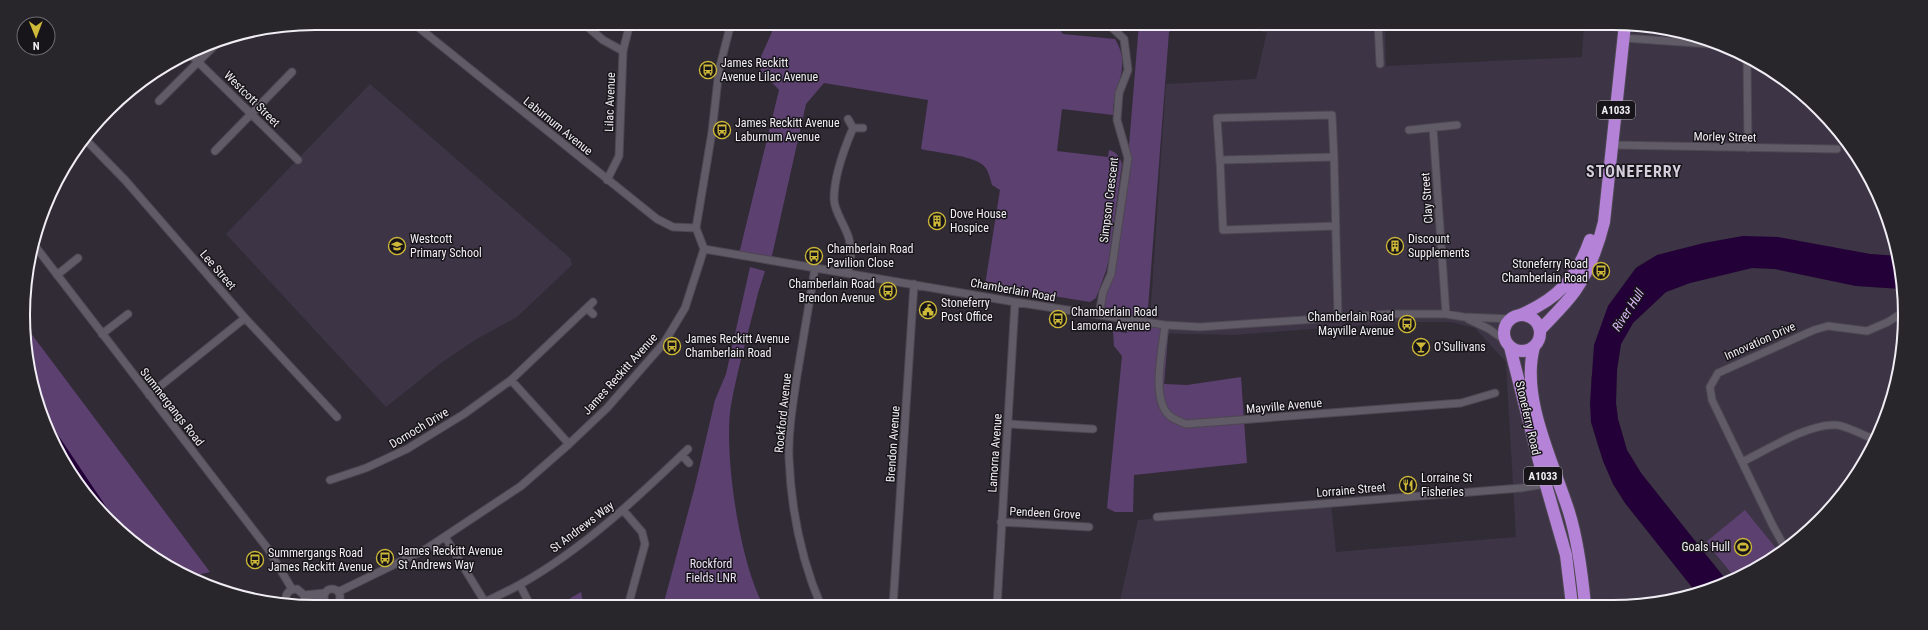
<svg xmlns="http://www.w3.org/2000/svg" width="1928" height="630" font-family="'Roboto Condensed',sans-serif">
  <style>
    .built { fill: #3d3445 }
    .green { fill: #5c4070 }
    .water { fill: #230037 }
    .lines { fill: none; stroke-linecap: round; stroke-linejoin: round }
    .minor-casing { stroke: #4d4751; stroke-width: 9 }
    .trunk-casing { stroke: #4d4751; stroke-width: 14 }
    .minor { stroke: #615b67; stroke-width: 7 }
    .trunk { stroke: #b483d8; stroke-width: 12 }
    .labels { text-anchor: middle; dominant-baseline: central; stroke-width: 3; stroke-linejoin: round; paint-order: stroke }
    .shield { fill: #17151a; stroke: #b0acb3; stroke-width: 1 }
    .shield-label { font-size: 11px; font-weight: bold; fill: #f1edf4 }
    .poi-label { font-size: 12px; fill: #f1edf4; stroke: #17151a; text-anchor: start }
    .street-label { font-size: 12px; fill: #f1edf4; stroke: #17151a }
    .park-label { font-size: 12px; fill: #ebdff5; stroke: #17151a }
    .water-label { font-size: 13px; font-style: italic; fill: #ddbbf9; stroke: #17151a }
    .district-label { font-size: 16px; font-weight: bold; letter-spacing: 1px; fill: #d4cddb; stroke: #17151a }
    .rim { fill: none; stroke: #f1edf4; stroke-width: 2 }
  </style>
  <rect width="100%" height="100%" fill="#312b36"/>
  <path class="built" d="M 1269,23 L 1385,23 L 1386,66 L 1582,57 L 1584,23 L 1613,23 L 1670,29 L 1725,45 L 1775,72 L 1820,109 L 1856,153 L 1883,203 L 1899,256 L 1870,254 L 1825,246 L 1743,236 L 1704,243 L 1657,255 L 1636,267 L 1608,306 L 1591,379 L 1591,422 L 1598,446 L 1613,484 L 1625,503 L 1695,591 L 1651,604 L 1119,605 L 1138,520 L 1331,504 L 1336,552 L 1516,537 L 1506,362 L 1475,328 L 1450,322 L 1402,322 L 1233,335 L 1149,333 L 1166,84 L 1256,79 Z
    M 370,84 L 570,258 L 572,265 L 517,317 L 475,340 L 441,363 L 386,407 L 226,234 Z
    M 1752,268 L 1775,269 L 1856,286 L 1902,289 L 1905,315 L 1899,372 L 1866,461 L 1806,534 L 1742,577 L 1727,581 L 1641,473 L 1627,450 L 1618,419 L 1616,403 L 1617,370 L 1621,344 L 1633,323 L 1666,292 L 1690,283 Z"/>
  <path class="green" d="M 776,23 L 1006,23 L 1060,30 L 1063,34 L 1115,39 C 1133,68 1112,86 1113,115 L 1062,109 L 1057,151 L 1108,157 L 1109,150 C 1117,152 1120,157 1122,164 L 1109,258 L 1106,271 L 1096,298 L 1090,302 L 985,285 L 1000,190 L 992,185 C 990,178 988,169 983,165 C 971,155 937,153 921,149 L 928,100 L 824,83 L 806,104 L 771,260 L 739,254 L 779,90 L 761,71 L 759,61 Z
    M 1139,23 L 1181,23 L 1169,32 L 1147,322 L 1169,325 L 1164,384 L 1187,385 L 1241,377 L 1247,463 L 1134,475 L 1133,512 L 1115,512 L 1107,508 L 1122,356 L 1114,346 L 1113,331 L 1127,333 L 1127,319 L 1099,315 L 1111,274 L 1128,158 Z
    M 750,267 L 765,271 L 758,293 C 749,330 738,367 731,405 C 723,451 740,566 764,606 L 663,606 L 695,486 L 715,400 L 726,374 Z
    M 24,324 L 210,572 L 188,577 L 153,558 L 108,521 L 72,477 L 33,390 L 24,334 Z
    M 1745,510 L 1779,552 L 1742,577 L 1736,579 L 1706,542 Z
    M 581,592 L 584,606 L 555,607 Z"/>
  <path class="water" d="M 1743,236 L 1778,237 L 1870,254 L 1899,256 L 1902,289 L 1856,286 L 1775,269 L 1752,268 L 1690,283 L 1666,292 L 1633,323 L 1621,344 L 1617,370 L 1616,403 L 1618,419 L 1627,450 L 1641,473 L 1727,581 L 1695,591 L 1625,503 L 1613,484 L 1603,461 L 1591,422 L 1590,403 L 1594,345 L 1608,306 L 1636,268 L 1657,255 L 1704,243 Z
    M 50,423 L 125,535 L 108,521 L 72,477 L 48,424 Z"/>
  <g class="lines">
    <g class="minor-casing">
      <path id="minor" d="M 413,23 L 657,219 L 673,227 L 696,228
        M 583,23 L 603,40 L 623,51
        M 1378,23 L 1380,64
        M 1264,27 L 1383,23
        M 1624,38 L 1723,45
        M 190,54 L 298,160
        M 1747,57 L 1748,148
        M 159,101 L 219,41
        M 848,119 L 853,128 L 863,128
        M 1433,128 L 1446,314
        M 1409,130 L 1457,125
        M 83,137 L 125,180 L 245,318 L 337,417
        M 1613,145 L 1837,149
        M 215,151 L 292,72
        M 1220,163 L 1217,118 L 1332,115 L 1334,157
        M 607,180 L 619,156 L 623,51 L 630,23
        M 1336,226 L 1223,230 L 1220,160 L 1334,157 L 1338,318
        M 35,246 L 268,549 L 292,589
        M 704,249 L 1015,302 L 1165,325 L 1200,327 L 1390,314 L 1446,314 L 1464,317 L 1512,319
        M 815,268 C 809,304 803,340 797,376 C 793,403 788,431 789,458 C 791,509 801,559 821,606
        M 848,272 C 850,261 853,250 849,239 C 846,226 834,212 834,199 C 834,175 844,149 853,128
        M 57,275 L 78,258
        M 587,308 L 593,314
        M 1099,315 L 1103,292 L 1111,274 L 1128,158 L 1117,120 L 1119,93 L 1128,70 L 1124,39 L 1107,23
        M 1468,319 L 1489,329 L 1506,341
        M 1165,325 C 1163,348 1150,400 1170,416 C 1174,419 1181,422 1186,424 L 1461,403 L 1495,393
        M 102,334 L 128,314
        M 511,380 L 569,444
        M 149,395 L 245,318
        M 1008,424 L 1093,429
        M 1874,439 C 1865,436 1844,425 1836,425 C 1809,423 1767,450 1742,462 L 1712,400 L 1710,387 L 1718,373 L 1814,330 L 1828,326 L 1867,331 L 1888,322 L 1905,311
        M 682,455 L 689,463
        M 1742,462 L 1772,524 L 1785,548
        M 330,480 L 366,468 L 407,449 L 464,414 L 511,380 L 593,302
        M 623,510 L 642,532 L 645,544 L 628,606
        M 1157,517 L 1521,488 L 1546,484
        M 1001,522 L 1089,527
        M 445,537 L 485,602
        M 520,585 L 531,607
        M324 597a8 8 0 1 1 16 0a8 8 0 1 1-16 0Z
        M 338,592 L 426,549 L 521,486 L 569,444 L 607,408 L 664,343 L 685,308 L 704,249 L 696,228 L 712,132 L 719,70 L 731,23
        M 304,595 L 325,593
        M 305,601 L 324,598
        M 288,604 C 283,596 288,589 297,589 L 304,595 L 305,601 L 301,606
        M 893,606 L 914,284
        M 997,606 L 1015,302
        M 475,607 C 490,599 505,593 519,585 C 582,550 636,499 688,449"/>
    </g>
    <g class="trunk-casing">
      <path id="trunk" d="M1504 333a18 18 0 1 1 36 0a18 18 0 1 1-36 0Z
        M 1520,315 C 1558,299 1576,279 1590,240
        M 1540,330 C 1552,317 1565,305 1575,291 C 1589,271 1598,246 1604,222 L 1625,24
        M 1510,347 L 1539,461 L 1566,555 L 1572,605
        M 1534,347 C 1520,398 1554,464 1569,512 C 1578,541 1582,574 1585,605"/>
    </g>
    <use href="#minor" class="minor"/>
    <use href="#trunk" class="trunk"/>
  </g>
  <defs>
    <g id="bus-ring" transform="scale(0.9)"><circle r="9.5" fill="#17151a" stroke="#ceb938" stroke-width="1.5"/><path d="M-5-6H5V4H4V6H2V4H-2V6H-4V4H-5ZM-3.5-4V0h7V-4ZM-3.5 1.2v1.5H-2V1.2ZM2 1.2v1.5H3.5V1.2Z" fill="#ceb938"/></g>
    <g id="building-ring" transform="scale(0.9)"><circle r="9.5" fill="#17151a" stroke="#ceb938" stroke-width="1.5"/><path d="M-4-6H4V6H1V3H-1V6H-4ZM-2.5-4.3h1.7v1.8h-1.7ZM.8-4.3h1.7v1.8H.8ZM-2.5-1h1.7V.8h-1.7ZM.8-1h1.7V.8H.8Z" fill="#ceb938"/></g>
    <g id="school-ring" transform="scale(0.9)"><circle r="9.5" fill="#17151a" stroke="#ceb938" stroke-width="1.5"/><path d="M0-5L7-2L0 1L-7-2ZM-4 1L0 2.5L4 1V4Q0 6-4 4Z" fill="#ceb938"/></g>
    <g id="civic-ring" transform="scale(0.9)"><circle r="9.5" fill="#17151a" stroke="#ceb938" stroke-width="1.5"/><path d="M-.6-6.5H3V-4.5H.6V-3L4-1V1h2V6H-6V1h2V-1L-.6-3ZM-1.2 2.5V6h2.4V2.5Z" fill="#ceb938"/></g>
    <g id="bar-ring" transform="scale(0.9)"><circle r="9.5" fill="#17151a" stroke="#ceb938" stroke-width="1.5"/><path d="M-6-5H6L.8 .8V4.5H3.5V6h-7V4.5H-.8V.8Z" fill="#ceb938"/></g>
    <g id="restaurant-ring" transform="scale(0.9)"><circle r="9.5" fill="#17151a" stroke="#ceb938" stroke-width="1.5"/><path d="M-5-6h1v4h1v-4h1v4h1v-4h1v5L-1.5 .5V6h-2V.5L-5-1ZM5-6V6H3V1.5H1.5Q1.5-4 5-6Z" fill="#ceb938"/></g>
    <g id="stadium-ring" transform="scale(0.9)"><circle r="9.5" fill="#17151a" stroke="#ceb938" stroke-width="1.5"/><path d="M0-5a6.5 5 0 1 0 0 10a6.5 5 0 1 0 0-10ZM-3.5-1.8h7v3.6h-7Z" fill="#ceb938"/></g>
  </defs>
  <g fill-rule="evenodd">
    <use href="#bus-ring" x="708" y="70"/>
    <use href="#bus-ring" x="722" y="130"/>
    <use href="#building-ring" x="937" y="221"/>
    <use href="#school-ring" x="397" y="246"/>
    <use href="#building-ring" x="1395" y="246"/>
    <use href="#bus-ring" x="814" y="256"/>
    <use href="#bus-ring" x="1601" y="271"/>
    <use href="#bus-ring" x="888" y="291"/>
    <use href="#civic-ring" x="928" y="310"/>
    <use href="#bus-ring" x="1058" y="319"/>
    <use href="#bus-ring" x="1407" y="324"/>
    <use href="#bus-ring" x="672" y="346"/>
    <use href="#bar-ring" x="1421" y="347"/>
    <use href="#restaurant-ring" x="1408" y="485"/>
    <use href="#stadium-ring" x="1743" y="547"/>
    <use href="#bus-ring" x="385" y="558"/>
    <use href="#bus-ring" x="255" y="560"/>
  </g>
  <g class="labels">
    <g class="shield">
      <rect x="1597" y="101" width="38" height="18" rx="3"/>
      <rect x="1524" y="467" width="38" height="18" rx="3"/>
    </g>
    <g class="shield-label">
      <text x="1616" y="110">A1033</text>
      <text x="1543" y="476">A1033</text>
    </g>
    <g class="poi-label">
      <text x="721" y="63">James Reckitt<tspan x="721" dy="14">Avenue Lilac Avenue</tspan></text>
      <text x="735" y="123">James Reckitt Avenue<tspan x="735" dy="14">Laburnum Avenue</tspan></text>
      <text x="950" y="214">Dove House<tspan x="950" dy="14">Hospice</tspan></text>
      <text x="410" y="239">Westcott<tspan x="410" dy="14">Primary School</tspan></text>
      <text x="1408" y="239">Discount<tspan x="1408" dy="14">Supplements</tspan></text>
      <text x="827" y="249">Chamberlain Road<tspan x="827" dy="14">Pavilion Close</tspan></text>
      <text x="1588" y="264" text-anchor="end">Stoneferry Road<tspan x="1588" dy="14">Chamberlain Road</tspan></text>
      <text x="875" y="284" text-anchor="end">Chamberlain Road<tspan x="875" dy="14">Brendon Avenue</tspan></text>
      <text x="941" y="303">Stoneferry<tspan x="941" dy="14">Post Office</tspan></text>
      <text x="1071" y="312">Chamberlain Road<tspan x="1071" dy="14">Lamorna Avenue</tspan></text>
      <text x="1394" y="317" text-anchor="end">Chamberlain Road<tspan x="1394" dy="14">Mayville Avenue</tspan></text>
      <text x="685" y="339">James Reckitt Avenue<tspan x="685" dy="14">Chamberlain Road</tspan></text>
      <text x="1434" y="347">O'Sullivans</text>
      <text x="1421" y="478">Lorraine St<tspan x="1421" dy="14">Fisheries</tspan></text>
      <text x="1730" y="547" text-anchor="end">Goals Hull</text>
      <text x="398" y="551">James Reckitt Avenue<tspan x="398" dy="14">St Andrews Way</tspan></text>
      <text x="268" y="553">Summergangs Road<tspan x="268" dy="14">James Reckitt Avenue</tspan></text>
    </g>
    <g class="street-label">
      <text transform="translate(252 99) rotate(45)">Westcott Street</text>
      <text transform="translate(610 102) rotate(-88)">Lilac Avenue</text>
      <text transform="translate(558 126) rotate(39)">Laburnum Avenue</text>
      <text transform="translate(1725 137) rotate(1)">Morley Street</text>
      <text transform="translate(1427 198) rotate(-94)">Clay Street</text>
      <text transform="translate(1109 200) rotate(-83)">Simpson Crescent</text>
      <text transform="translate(218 270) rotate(49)">Lee Street</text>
      <text transform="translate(1013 290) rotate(10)">Chamberlain Road</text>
      <text transform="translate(1760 341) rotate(-24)">Innovation Drive</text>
      <text transform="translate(620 374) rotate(-48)">James Reckitt Avenue</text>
      <text transform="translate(1284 406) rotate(-5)">Mayville Avenue</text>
      <text transform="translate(172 407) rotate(52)">Summergangs Road</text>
      <text transform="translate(783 413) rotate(-84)">Rockford Avenue</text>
      <text transform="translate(1528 418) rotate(77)">Stoneferry Road</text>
      <text transform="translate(419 428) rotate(-31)">Dornoch Drive</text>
      <text transform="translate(893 444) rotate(-86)">Brendon Avenue</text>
      <text transform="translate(995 453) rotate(-86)">Lamorna Avenue</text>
      <text transform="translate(1351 490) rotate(-5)">Lorraine Street</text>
      <text transform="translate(1045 513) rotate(3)">Pendeen Grove</text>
      <text transform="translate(582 527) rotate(-37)">St Andrews Way</text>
    </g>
    <g class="park-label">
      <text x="711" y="564">Rockford<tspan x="711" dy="14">Fields LNR</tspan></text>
    </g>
    <g class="water-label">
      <text transform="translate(1628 310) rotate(-57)">River Hull</text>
    </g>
    <g class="district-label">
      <text x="1634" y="171">STONEFERRY</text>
    </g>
  </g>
  <path d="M0 0H1928V630H0ZM315 30H1613A285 285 0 0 1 1898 315V315A285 285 0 0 1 1613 600H315A285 285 0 0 1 30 315V315A285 285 0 0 1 315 30Z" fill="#28262b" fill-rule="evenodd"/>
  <path class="rim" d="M315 30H1613A285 285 0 0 1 1898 315V315A285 285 0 0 1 1613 600H315A285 285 0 0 1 30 315V315A285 285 0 0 1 315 30Z"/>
  <g transform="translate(36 36) rotate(179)"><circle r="19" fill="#17151a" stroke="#6e6b71"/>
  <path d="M0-3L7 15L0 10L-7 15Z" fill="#ceb938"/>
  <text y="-6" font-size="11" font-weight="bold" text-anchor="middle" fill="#f1edf4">N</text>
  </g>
</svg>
